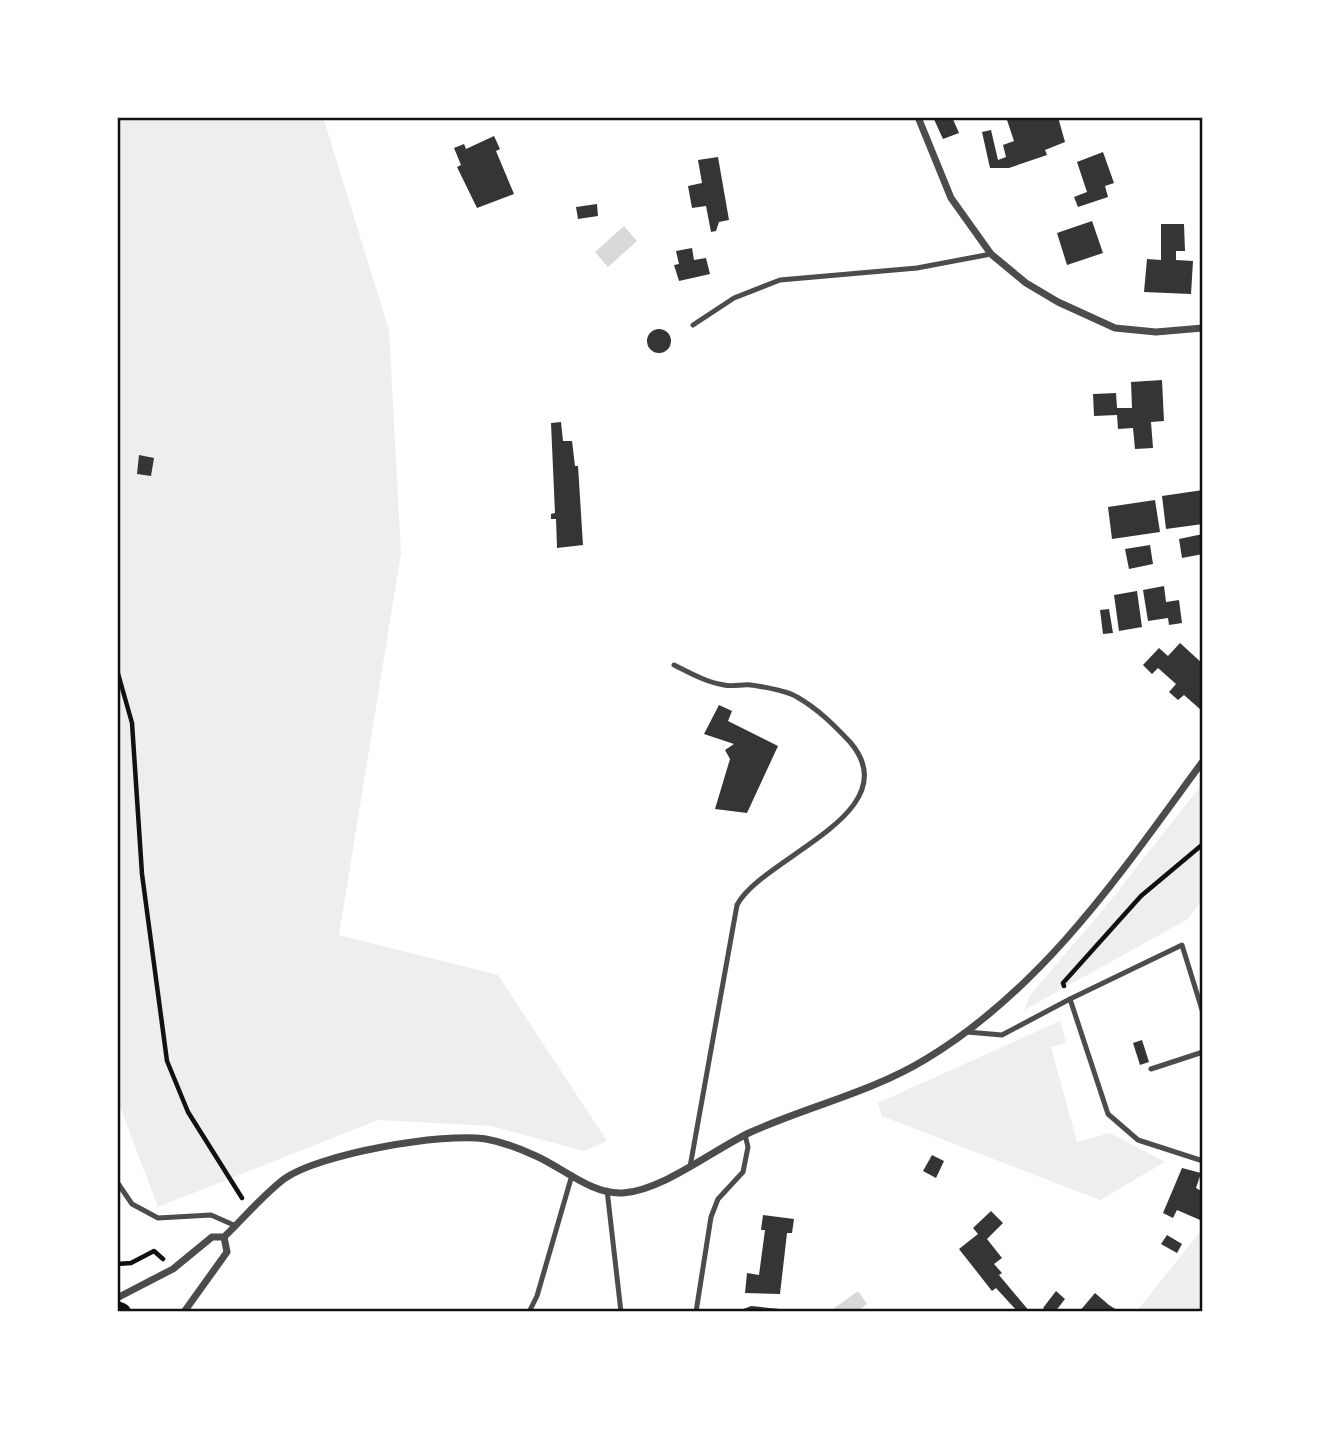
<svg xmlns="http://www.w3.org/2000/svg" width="1320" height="1429" font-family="Manrope,sans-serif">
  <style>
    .green { fill: #eee }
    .water { fill: #d9d9d9 }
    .building { fill: #353535 }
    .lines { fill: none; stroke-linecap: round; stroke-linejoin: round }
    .path { stroke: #111; stroke-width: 4.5 }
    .service { stroke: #4c4c4c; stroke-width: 5 }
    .minor { stroke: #4c4c4c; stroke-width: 7 }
    .primary { stroke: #111; stroke-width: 18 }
    .neatline { fill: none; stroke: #111; stroke-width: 2.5 }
  </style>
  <rect width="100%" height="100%" fill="#fff"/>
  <path class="green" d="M 117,117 L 323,117 L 389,330 L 401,553 L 339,935 L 498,975 L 607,1141 L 584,1151 L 491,1126 L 378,1120 L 158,1207 L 117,1099 Z
    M 1203,783 L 1203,898 L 1188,919 L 1024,1010 L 1030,995 L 1103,910 Z
    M 1060,1021 L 1066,1043 L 1051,1047 L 1077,1142 L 1110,1133 L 1165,1162 L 1100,1200 L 882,1116 L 878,1103 Z
    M 1203,1228 L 1203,1312 L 1136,1312 Z"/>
  <path class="water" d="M 624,226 L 637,241 L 608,267 L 595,252 Z
    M 858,1291 L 867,1304 L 857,1312 L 829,1312 Z"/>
  <path class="building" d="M 933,117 L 952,117 L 959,133 L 943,139 Z
    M 1006,117 L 1058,117 L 1065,142 L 1045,150 L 1047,155 L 1009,168 L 990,168 L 982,132 L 991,130 L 998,160 L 1006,157 L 1003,145 L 1014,141 Z
    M 494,136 L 500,149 L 496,151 L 514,194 L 477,208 L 457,167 L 461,165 L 454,148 L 464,144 L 466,149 Z
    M 1103,152 L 1114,183 L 1105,186 L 1108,197 L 1078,207 L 1074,197 L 1087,192 L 1077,162 Z
    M 718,157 L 729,220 L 719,222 L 716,231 L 711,232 L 706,206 L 692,208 L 688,186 L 702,183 L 698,160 Z
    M 597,204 L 598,216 L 578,219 L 576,207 Z
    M 1092,221 L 1103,253 L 1067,265 L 1057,233 Z
    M 1161,224 L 1184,224 L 1185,251 L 1176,251 L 1176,260 L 1193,261 L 1191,294 L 1144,292 L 1147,259 L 1161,260 Z
    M 692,248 L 694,260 L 706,258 L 710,274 L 679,281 L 674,265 L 679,264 L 676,251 Z
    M647 341a12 12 0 1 1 24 0a12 12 0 1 1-24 0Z
    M 1162,380 L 1164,421 L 1151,422 L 1153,448 L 1135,449 L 1133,428 L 1118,429 L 1117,415 L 1094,416 L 1093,394 L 1116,393 L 1117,408 L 1132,408 L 1131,382 Z
    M 561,422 L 563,441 L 572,441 L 575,466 L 578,466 L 583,545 L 557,548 L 556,519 L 551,519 L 551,514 L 555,513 L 551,423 Z
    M 139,455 L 154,458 L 151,476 L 137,474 Z
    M 1203,490 L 1203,524 L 1166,529 L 1162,496 Z
    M 1155,500 L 1160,532 L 1112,539 L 1108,507 Z
    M 1203,534 L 1203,554 L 1182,558 L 1179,539 Z
    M 1150,545 L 1153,564 L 1129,569 L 1125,549 Z
    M 1164,586 L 1166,602 L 1179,600 L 1182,623 L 1169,625 L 1168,618 L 1148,621 L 1143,590 Z
    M 1137,591 L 1142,627 L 1119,631 L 1114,595 Z
    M 1109,609 L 1113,633 L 1103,634 L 1100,610 Z
    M 1180,643 L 1203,664 L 1201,710 L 1184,695 L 1178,700 L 1169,692 L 1176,684 L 1158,668 L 1152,674 L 1143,665 L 1159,648 L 1168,656 Z
    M 719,705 L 732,711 L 728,721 L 778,746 L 747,813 L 715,809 L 730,759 L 725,750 L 734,744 L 704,734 Z
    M 1142,1040 L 1149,1062 L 1140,1065 L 1133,1043 Z
    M 932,1155 L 944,1161 L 936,1178 L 923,1171 Z
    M 1182,1168 L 1201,1173 L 1196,1188 L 1203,1192 L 1200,1220 L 1177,1210 L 1173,1218 L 1163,1213 Z
    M 991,1211 L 1003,1223 L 987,1239 L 1002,1258 L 994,1264 L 1002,1273 L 999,1275 L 1030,1312 L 1018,1312 L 996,1288 L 992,1291 L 959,1249 L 978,1234 L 973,1228 Z
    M 763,1215 L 794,1219 L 792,1233 L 787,1233 L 780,1294 L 745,1293 L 747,1273 L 759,1275 L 765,1230 L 761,1230 Z
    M 1167,1235 L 1182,1244 L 1177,1253 L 1161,1244 Z
    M 1056,1291 L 1065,1299 L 1055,1312 L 1048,1312 L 1043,1308 Z
    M 1095,1293 L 1109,1305 L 1120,1312 L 1079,1312 Z
    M 751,1306 L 780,1309 L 779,1312 L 736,1312 Z"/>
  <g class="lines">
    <path class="path" d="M 117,670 L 132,723 L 142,874 L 167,1061 L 188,1112 L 242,1198
      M 1064,986 L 1063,983 L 1141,896 L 1203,844
      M 117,1264 L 131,1263 L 154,1251 L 163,1259"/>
    <path class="service" d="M 693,325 L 734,298 L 780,280 L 917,268 L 991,254
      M 674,665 C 690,673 706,682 724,685 C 733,687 742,684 751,685 C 764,687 786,690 797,697 C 818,709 834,725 850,742 C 911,813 762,857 737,905 L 690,1167
      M 1070,999 L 1182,945 L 1203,1013
      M 967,1032 L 1002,1035 L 1070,999 L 1108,1114 L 1138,1140 L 1203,1161
      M 1151,1069 L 1203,1052
      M 117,1182 L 132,1204 L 158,1218 L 211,1215 L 236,1226
      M 607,1190 L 621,1312
      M 529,1312 L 537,1296 L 572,1175
      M 696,1312 L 711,1217 L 718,1199 L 743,1172 L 748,1147 L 745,1135"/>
    <path class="minor" d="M 918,117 L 951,198 L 991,254 L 1026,283 L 1058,302 L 1115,328 L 1156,332 L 1203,328
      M 117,1298 L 173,1269 L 212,1237 L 224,1237 C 244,1218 263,1195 284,1179 C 318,1154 444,1132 486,1139 C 502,1142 521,1149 536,1156 C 563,1168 592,1195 623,1193 C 664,1190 714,1149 751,1132 C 809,1106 872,1092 926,1059 C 1044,988 1123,870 1203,761
      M 184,1312 L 227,1252 L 224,1237"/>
    <path class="primary" d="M 117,1310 L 122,1312"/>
  </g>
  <rect width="1320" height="1429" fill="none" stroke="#ffffff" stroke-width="238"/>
  <rect x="119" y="119" width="1082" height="1191" class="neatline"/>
</svg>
